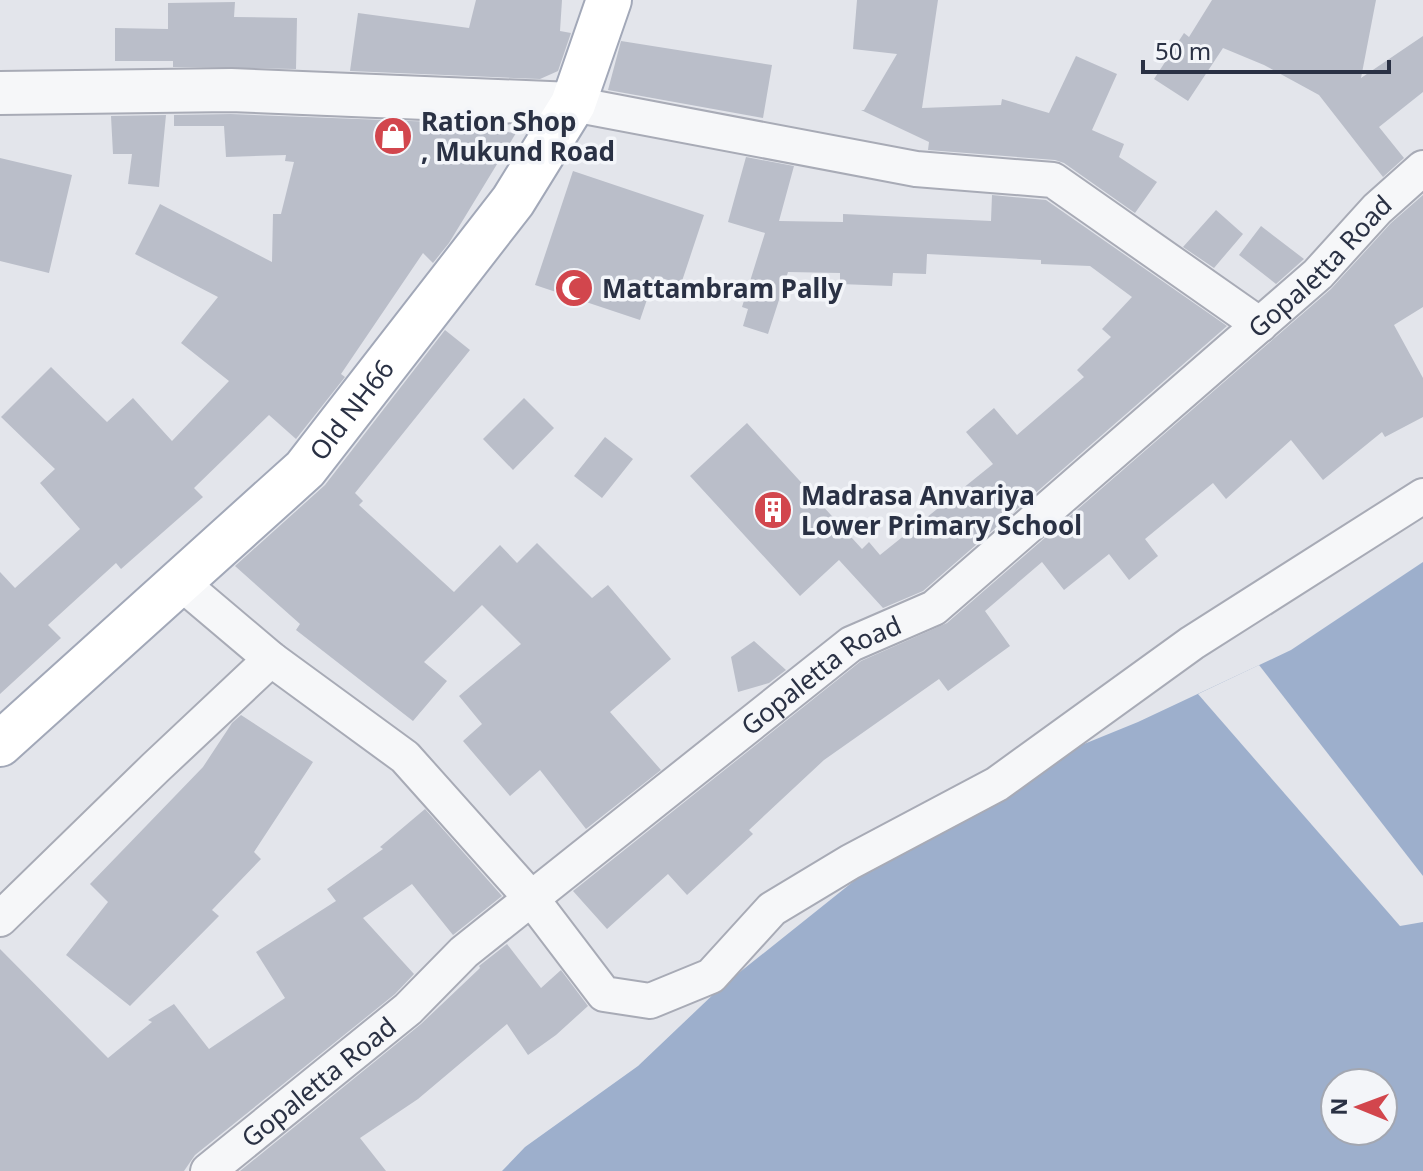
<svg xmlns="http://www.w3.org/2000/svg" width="1423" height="1171" font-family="'Noto Sans',sans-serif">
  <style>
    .water { fill: #9dafcc; fill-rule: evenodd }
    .pier { fill: #e3e5eb }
    .building { fill: #babec9 }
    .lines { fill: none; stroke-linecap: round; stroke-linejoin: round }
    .minor-casing { stroke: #a8abb6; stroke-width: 38 }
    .tertiary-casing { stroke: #a8abb6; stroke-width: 46 }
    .primary-casing { stroke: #a2a8b8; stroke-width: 48 }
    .minor { stroke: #f6f7f9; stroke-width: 34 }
    .tertiary { stroke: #f6f7f9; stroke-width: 42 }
    .primary { stroke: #fff; stroke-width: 44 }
    .labels { text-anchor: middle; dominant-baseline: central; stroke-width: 7; stroke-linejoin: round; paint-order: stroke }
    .poi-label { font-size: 26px; font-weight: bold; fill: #2a3144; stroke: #f3f5f9; text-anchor: start }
    .street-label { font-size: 26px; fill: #2a3144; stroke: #f3f5f9 }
  </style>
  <rect width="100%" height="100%" fill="#e3e5eb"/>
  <path class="water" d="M 1423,562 L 1423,1171 L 502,1171 L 525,1147 L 638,1066 L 720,988 L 904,841 L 1030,766 L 1138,722 L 1291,650 ZM 1335,1083 L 1383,1083 L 1383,1131 L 1335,1131 Z"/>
  <path class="pier" d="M 1259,665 L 1423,876 L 1423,922 L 1400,926 L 1198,694 Z"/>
  <path class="building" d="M 476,0 L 562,0 L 560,31 L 571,33 L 558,71 L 540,79 L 350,71 L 358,13 L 469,28 Z
    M 857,0 L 938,0 L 922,108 L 1001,105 L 1002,99 L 1049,113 L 1076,56 L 1117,74 L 1092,130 L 1124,144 L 1119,157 L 1157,182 L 1135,213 L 1064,163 L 1055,160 L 928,150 L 929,142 L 861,110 L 864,110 L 897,54 L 853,49 Z
    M 1212,0 L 1376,0 L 1361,78 L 1423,36 L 1423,92 L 1379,127 L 1404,158 L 1383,177 L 1319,95 L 1264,65 L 1223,48 L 1188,101 L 1154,79 L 1184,33 L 1189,37 Z
    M 235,2 L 234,17 L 297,18 L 296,69 L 173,67 L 173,61 L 115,61 L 115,28 L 168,29 L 168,3 Z
    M 621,41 L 772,65 L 763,118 L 608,90 Z
    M 231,114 L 436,122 L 432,124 L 516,133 L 449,243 L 433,263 L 423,253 L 341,374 L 345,377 L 296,439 L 269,415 L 194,488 L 203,497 L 121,569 L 116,563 L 48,625 L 61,638 L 0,694 L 0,572 L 15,588 L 80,529 L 40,483 L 55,469 L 1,417 L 51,367 L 107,422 L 133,398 L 172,441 L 229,381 L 181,343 L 218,297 L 135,254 L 160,204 L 272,262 L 273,214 L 281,214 L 294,162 L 285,161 L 286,155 L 226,157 L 224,126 L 174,126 L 174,115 Z
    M 166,115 L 159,187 L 128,184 L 132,154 L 113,154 L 111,116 Z
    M 746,157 L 794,166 L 779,221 L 843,222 L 843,214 L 991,221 L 992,195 L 1046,200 L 1227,326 L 923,591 L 883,608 L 839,560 L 800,596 L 690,476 L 747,423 L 862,549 L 869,542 L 880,555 L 993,464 L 966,432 L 994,408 L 1017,435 L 1084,377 L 1077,370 L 1111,337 L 1102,329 L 1132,297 L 1090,266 L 1041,264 L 1041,260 L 927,254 L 926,274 L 893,273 L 892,286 L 840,284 L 840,273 L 788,272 L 768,334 L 743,326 L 748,309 L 742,307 L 765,233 L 728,222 Z
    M 0,158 L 72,175 L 49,273 L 0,261 Z
    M 573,171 L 704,215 L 681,284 L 655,276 L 640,320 L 535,285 Z
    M 1423,195 L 1423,307 L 1394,325 L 1423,378 L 1423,417 L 1385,437 L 1382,432 L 1323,480 L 1291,440 L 1226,499 L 1213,483 L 1145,539 L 1158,556 L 1129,580 L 1109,554 L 1064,590 L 1042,562 L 985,611 L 1010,646 L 948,691 L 939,679 L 824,760 L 749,830 L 753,834 L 687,895 L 668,874 L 607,929 L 573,891 L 861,661 L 947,623 L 1331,289 L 1391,223 Z
    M 1216,210 L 1243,234 L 1214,268 L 1183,247 Z
    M 1261,226 L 1304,259 L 1276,284 L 1239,255 Z
    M 445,330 L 470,350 L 355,493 L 363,501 L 359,505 L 454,592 L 500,545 L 517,563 L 537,543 L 592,598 L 608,585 L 671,659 L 610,712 L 661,770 L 586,829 L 540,770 L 510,796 L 463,741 L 482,724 L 459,696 L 521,644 L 482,605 L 424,662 L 447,681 L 413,721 L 296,630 L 300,624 L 235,566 L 325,485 Z
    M 524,398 L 554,428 L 513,470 L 483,439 Z
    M 605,437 L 633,459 L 602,498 L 574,476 Z
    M 754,641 L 786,670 L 769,683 L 738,692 L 731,657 Z
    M 241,715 L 313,762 L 254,852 L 261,859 L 212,910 L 219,916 L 130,1006 L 66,955 L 108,902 L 90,884 L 203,767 L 232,723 Z
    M 425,809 L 502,896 L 453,935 L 412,884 L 363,918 L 414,974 L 395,994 L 195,1155 L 184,1171 L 0,1171 L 0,949 L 108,1058 L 152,1022 L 148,1020 L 174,1004 L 209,1049 L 285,998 L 256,952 L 336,901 L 327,889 L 383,849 L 380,847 Z
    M 507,944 L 541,988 L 561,970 L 588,1006 L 556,1035 L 528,1055 L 507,1024 L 418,1099 L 360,1138 L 386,1171 L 240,1171 L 421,1024 L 480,968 L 479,966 Z"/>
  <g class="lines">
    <g class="minor-casing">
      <g id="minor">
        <path d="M 573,104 L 916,169 L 1053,180 L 1260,325"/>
        <path d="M 180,582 L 271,659 L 405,757 L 531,898 L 604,994 L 650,1001 L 711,976 L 772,909 L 850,862 L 997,784 L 1192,643 L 1423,496"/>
        <path d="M 0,919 L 155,768 L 271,659"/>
        <path id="s1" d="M 208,1171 L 408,1009 L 464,952 L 851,644 L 934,608 L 1318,274 L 1377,209 L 1423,168"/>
      </g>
    </g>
    <g class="tertiary-casing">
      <path id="tertiary" d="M 0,93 L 231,90 L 573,104"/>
    </g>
    <g class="primary-casing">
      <g id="primary">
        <path id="s2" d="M 0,744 L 305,469 L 513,201 L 573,104 L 609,0"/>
      </g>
    </g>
    <use href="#minor" class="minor"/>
    <use href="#tertiary" class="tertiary"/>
    <use href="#primary" class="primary"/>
  </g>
  <defs>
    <g id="shop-disc" transform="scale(2)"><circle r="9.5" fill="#d2464d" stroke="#f3f5f9"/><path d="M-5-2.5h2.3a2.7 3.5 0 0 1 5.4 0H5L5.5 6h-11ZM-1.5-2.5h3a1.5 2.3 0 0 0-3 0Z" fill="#fff"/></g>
    <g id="mosque-disc" transform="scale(2)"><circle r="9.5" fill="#d2464d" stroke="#f3f5f9"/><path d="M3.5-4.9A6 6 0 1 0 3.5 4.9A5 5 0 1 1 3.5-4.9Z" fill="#fff"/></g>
    <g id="building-disc" transform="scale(2)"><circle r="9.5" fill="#d2464d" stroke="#f3f5f9"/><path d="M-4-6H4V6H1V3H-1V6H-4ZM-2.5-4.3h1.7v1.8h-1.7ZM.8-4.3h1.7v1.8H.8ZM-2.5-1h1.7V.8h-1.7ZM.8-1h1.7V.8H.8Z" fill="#fff"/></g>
  </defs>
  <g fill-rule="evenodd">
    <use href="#shop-disc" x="393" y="136"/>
    <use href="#mosque-disc" x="574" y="288"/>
    <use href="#building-disc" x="773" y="510"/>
  </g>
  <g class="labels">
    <g class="poi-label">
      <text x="421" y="121">Ration Shop<tspan x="421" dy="30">, Mukund Road</tspan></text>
      <text x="602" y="288">Mattambram Pally</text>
      <text x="801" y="495">Madrasa Anvariya<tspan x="801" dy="30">Lower Primary School</tspan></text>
    </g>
    <g class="street-label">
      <text stroke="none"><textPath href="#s1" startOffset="1438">Gopaletta Road</textPath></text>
      <text stroke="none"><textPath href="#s2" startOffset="486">Old NH66</textPath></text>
      <text stroke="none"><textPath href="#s1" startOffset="790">Gopaletta Road</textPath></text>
      <text stroke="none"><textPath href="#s1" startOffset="142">Gopaletta Road</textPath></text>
    </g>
  </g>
  <g transform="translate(1359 1107) rotate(271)"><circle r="38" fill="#f3f5f9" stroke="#a3a7b1" stroke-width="2"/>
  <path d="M0-6L14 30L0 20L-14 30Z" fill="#d2464d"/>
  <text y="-12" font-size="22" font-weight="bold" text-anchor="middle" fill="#2a3144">N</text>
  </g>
  <path d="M1143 60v12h246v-12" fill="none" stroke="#2a3144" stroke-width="4"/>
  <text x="1155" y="60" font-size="24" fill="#2a3144" stroke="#f3f5f9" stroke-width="6" paint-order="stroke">50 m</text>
</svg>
